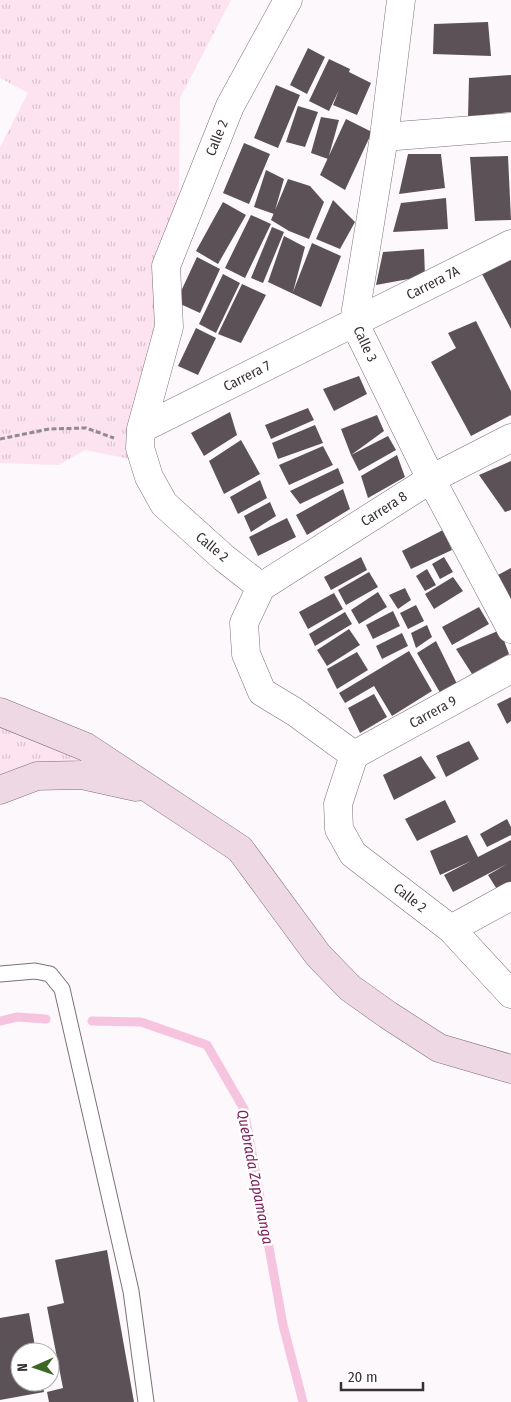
<svg xmlns="http://www.w3.org/2000/svg" width="511" height="1402" font-family="'Fira Sans Condensed',sans-serif">
  <style>
    .grass { fill: url(#grass-tufts) }
    .lines { fill: none; stroke-linecap: round; stroke-linejoin: round }
    .stream { stroke: #f6c4de; stroke-width: 9 }
    .building { fill: #5c5157 }
    .lane-casing { stroke: #7c7177; stroke-width: 17 }
    .street-casing { stroke: #7c7177; stroke-width: 29 }
    .secondary-casing { stroke: #7c7177; stroke-width: 29 }
    .path { stroke: #908b8e; stroke-width: 3; stroke-dasharray: 5 2.5; stroke-linecap: butt }
    .lane { stroke: #fff; stroke-width: 15 }
    .street { stroke: #fff; stroke-width: 28 }
    .secondary { stroke: #eed8e4; stroke-width: 28 }
    .labels { text-anchor: middle; dominant-baseline: central; stroke-width: 5; stroke-linejoin: round; paint-order: stroke }
    .street-label { font-size: 14px; fill: #373134; stroke: #fff }
    .water-label { font-size: 15px; font-style: italic; fill: #7e235d; stroke: #fff }
  </style>
  <defs>
    <pattern id="grass-tufts" width="24" height="20" patternUnits="userSpaceOnUse" patternTransform="scale(1.25)"><rect width="24" height="20" fill="#fde3f0"/><path d="M3 7l-1-3M5 7V3M7 7l1-3M15 17l-1-3M17 17v-4M19 17l1-3" fill="none" stroke="#d9c3ce"/></pattern>
  </defs>
  <rect width="100%" height="100%" fill="#fdf8fb"/>
  <path class="grass" d="M 0,0 L 231,0 L 180,98 L 178,289 L 140,461 L 85,450 L 59,465 L 0,463 L 0,147 L 28,93 L 0,78 Z
    M 0,725 L 101,767 L 0,780 Z"/>
  <g class="lines">
    <path class="stream" d="M 0,1021 L 17,1017 L 46,1019
      M 92,1021 L 141,1022 L 207,1045 L 244,1109 L 283,1325 L 303,1402"/>
  </g>
  <path class="building" d="M 488,22 L 491,56 L 433,54 L 434,24 Z
    M 308,48 L 325,57 L 307,94 L 290,85 Z
    M 329,59 L 350,69 L 349,72 L 371,83 L 357,115 L 333,105 L 339,90 L 329,111 L 309,101 Z
    M 511,75 L 511,112 L 468,117 L 469,78 Z
    M 276,85 L 300,95 L 278,148 L 254,138 Z
    M 298,106 L 318,112 L 305,147 L 286,142 Z
    M 321,117 L 339,120 L 328,159 L 311,153 Z
    M 346,119 L 372,132 L 345,190 L 320,175 Z
    M 244,143 L 270,154 L 249,204 L 223,193 Z
    M 408,154 L 441,154 L 445,188 L 399,194 Z
    M 508,156 L 511,220 L 475,221 L 470,157 Z
    M 266,170 L 284,179 L 274,214 L 254,207 Z
    M 288,179 L 310,186 L 324,202 L 309,239 L 289,231 L 271,220 Z
    M 446,198 L 448,229 L 393,232 L 401,203 Z
    M 333,200 L 355,222 L 340,249 L 316,239 Z
    M 223,202 L 246,215 L 218,264 L 196,251 Z
    M 251,215 L 271,224 L 245,278 L 225,268 Z
    M 272,227 L 284,232 L 263,283 L 251,278 Z
    M 284,236 L 305,247 L 293,292 L 312,243 L 341,256 L 321,307 L 268,282 Z
    M 424,249 L 425,276 L 376,285 L 383,252 Z
    M 197,257 L 220,269 L 200,313 L 176,302 Z
    M 511,259 L 511,329 L 482,274 Z
    M 223,274 L 240,283 L 216,333 L 199,324 Z
    M 242,284 L 266,295 L 241,343 L 218,334 Z
    M 476,321 L 511,391 L 511,415 L 471,436 L 431,362 L 456,348 L 448,333 Z
    M 196,328 L 216,338 L 198,375 L 178,366 Z
    M 359,376 L 367,394 L 334,411 L 323,389 Z
    M 308,408 L 314,420 L 271,439 L 265,425 Z
    M 230,412 L 237,435 L 204,456 L 191,433 Z
    M 377,415 L 384,431 L 351,455 L 341,429 Z
    M 315,425 L 323,443 L 278,459 L 272,443 Z
    M 388,436 L 396,450 L 359,471 L 351,455 Z
    M 241,440 L 260,474 L 224,494 L 209,461 Z
    M 323,446 L 333,465 L 289,485 L 279,465 Z
    M 397,455 L 405,477 L 368,498 L 361,476 Z
    M 511,461 L 511,510 L 505,512 L 479,475 Z
    M 338,468 L 344,483 L 300,504 L 290,491 Z
    M 260,480 L 267,498 L 238,514 L 230,497 Z
    M 343,489 L 350,509 L 307,535 L 296,515 Z
    M 270,502 L 276,516 L 251,532 L 244,516 Z
    M 287,518 L 296,537 L 258,556 L 249,537 Z
    M 443,530 L 452,550 L 411,569 L 402,551 Z
    M 361,557 L 367,570 L 331,590 L 324,577 Z
    M 444,557 L 453,572 L 440,579 L 432,564 Z
    M 511,568 L 511,607 L 496,576 Z
    M 427,569 L 436,585 L 425,591 L 416,576 Z
    M 369,572 L 378,587 L 346,605 L 338,590 Z
    M 453,577 L 463,591 L 434,609 L 425,594 Z
    M 405,588 L 411,600 L 398,609 L 389,595 Z
    M 378,592 L 387,607 L 359,624 L 351,610 Z
    M 334,593 L 343,609 L 308,629 L 299,612 Z
    M 416,605 L 424,621 L 408,629 L 400,613 Z
    M 479,607 L 489,624 L 452,645 L 442,627 Z
    M 393,611 L 400,626 L 373,639 L 366,625 Z
    M 345,612 L 352,624 L 315,646 L 309,634 Z
    M 427,625 L 432,637 L 416,648 L 411,633 Z
    M 349,629 L 360,645 L 327,666 L 317,650 Z
    M 500,630 L 509,654 L 472,674 L 456,649 Z
    M 402,633 L 408,646 L 382,659 L 376,646 Z
    M 436,641 L 460,690 L 442,696 L 417,653 Z
    M 409,651 L 432,691 L 392,716 L 374,686 L 345,703 L 339,693 Z
    M 357,652 L 368,670 L 337,689 L 327,669 Z
    M 374,694 L 387,717 L 360,733 L 348,708 Z
    M 511,697 L 511,721 L 507,724 L 497,704 Z
    M 469,741 L 479,759 L 446,777 L 436,756 Z
    M 421,756 L 436,778 L 394,800 L 383,775 Z
    M 445,800 L 456,822 L 417,841 L 405,819 Z
    M 507,819 L 511,827 L 511,835 L 487,847 L 480,834 Z
    M 467,835 L 478,857 L 511,840 L 511,885 L 498,891 L 488,875 L 507,864 L 453,892 L 444,875 L 471,861 L 440,875 L 430,851 Z
    M 107,1250 L 134,1402 L 49,1402 L 47,1392 L 63,1388 L 47,1307 L 64,1303 L 55,1260 Z
    M 29,1313 L 36,1352 L 20,1352 L 20,1382 L 42,1382 L 44,1392 L 0,1400 L 0,1318 Z"/>
  <g class="lines">
    <g class="lane-casing">
      <path id="lane" d="M 0,974 L 35,971 L 50,974 L 62,989 L 131,1291 L 146,1402"/>
    </g>
    <g class="street-casing">
      <path id="street" d="M 401,0 L 384,137 L 354,322 L 431,479 L 511,629
        M 384,137 L 511,127
        M 141,429 L 511,244
        M 261,587 L 224,558 L 164,504 L 149,477 L 140,448 L 141,429 L 169,327 L 166,266 L 230,106 L 288,0
        M 261,587 L 431,479 L 511,438
        M 261,587 L 244,623 L 246,654 L 262,692 L 295,712 L 354,755
        M 354,755 L 338,804 L 339,829 L 353,854 L 451,929 L 511,994
        M 354,755 L 511,669
        M 451,929 L 511,896"/>
    </g>
    <g class="secondary-casing">
      <path id="secondary" d="M 0,712 L 86,747 L 240,849 L 318,955 L 350,988 L 388,1015 L 439,1048 L 511,1069
        M 0,790 L 37,776 L 82,775 L 136,787"/>
    </g>
    <path class="path" d="M 0,439 L 49,429 L 86,428 L 114,438"/>
    <use href="#lane" class="lane"/>
    <use href="#street" class="street"/>
    <use href="#secondary" class="secondary"/>
  </g>
  <g class="labels">
    <g class="street-label">
      <text transform="translate(217 138) rotate(-68)">Calle 2</text>
      <text transform="translate(433 283) rotate(-27)">Carrera 7A</text>
      <text transform="translate(365 344) rotate(65)">Calle 3</text>
      <text transform="translate(247 376) rotate(-27)">Carrera 7</text>
      <text transform="translate(384 509) rotate(-33)">Carrera 8</text>
      <text transform="translate(212 547) rotate(40)">Calle 2</text>
      <text transform="translate(433 712) rotate(-29)">Carrera 9</text>
      <text transform="translate(410 898) rotate(38)">Calle 2</text>
    </g>
    <g class="water-label">
      <text transform="translate(255 1177) rotate(79)">Quebrada Zapamanga</text>
    </g>
  </g>
  <g transform="translate(35 1367) rotate(268)"><circle r="24" fill="#ffffff" stroke="#afadae"/>
  <path d="M0-4L9 19L0 12L-9 19Z" fill="#3d6724"/>
  <text y="-8" font-size="14" font-weight="bold" text-anchor="middle" fill="#373134">N</text>
  </g>
  <path d="M341 1382v8h82v-8" fill="none" stroke="#373134" stroke-width="2.5"/>
  <text x="348" y="1382" font-size="15" fill="#373134" stroke="#ffffff" stroke-width="4" paint-order="stroke">20 m</text>
</svg>
